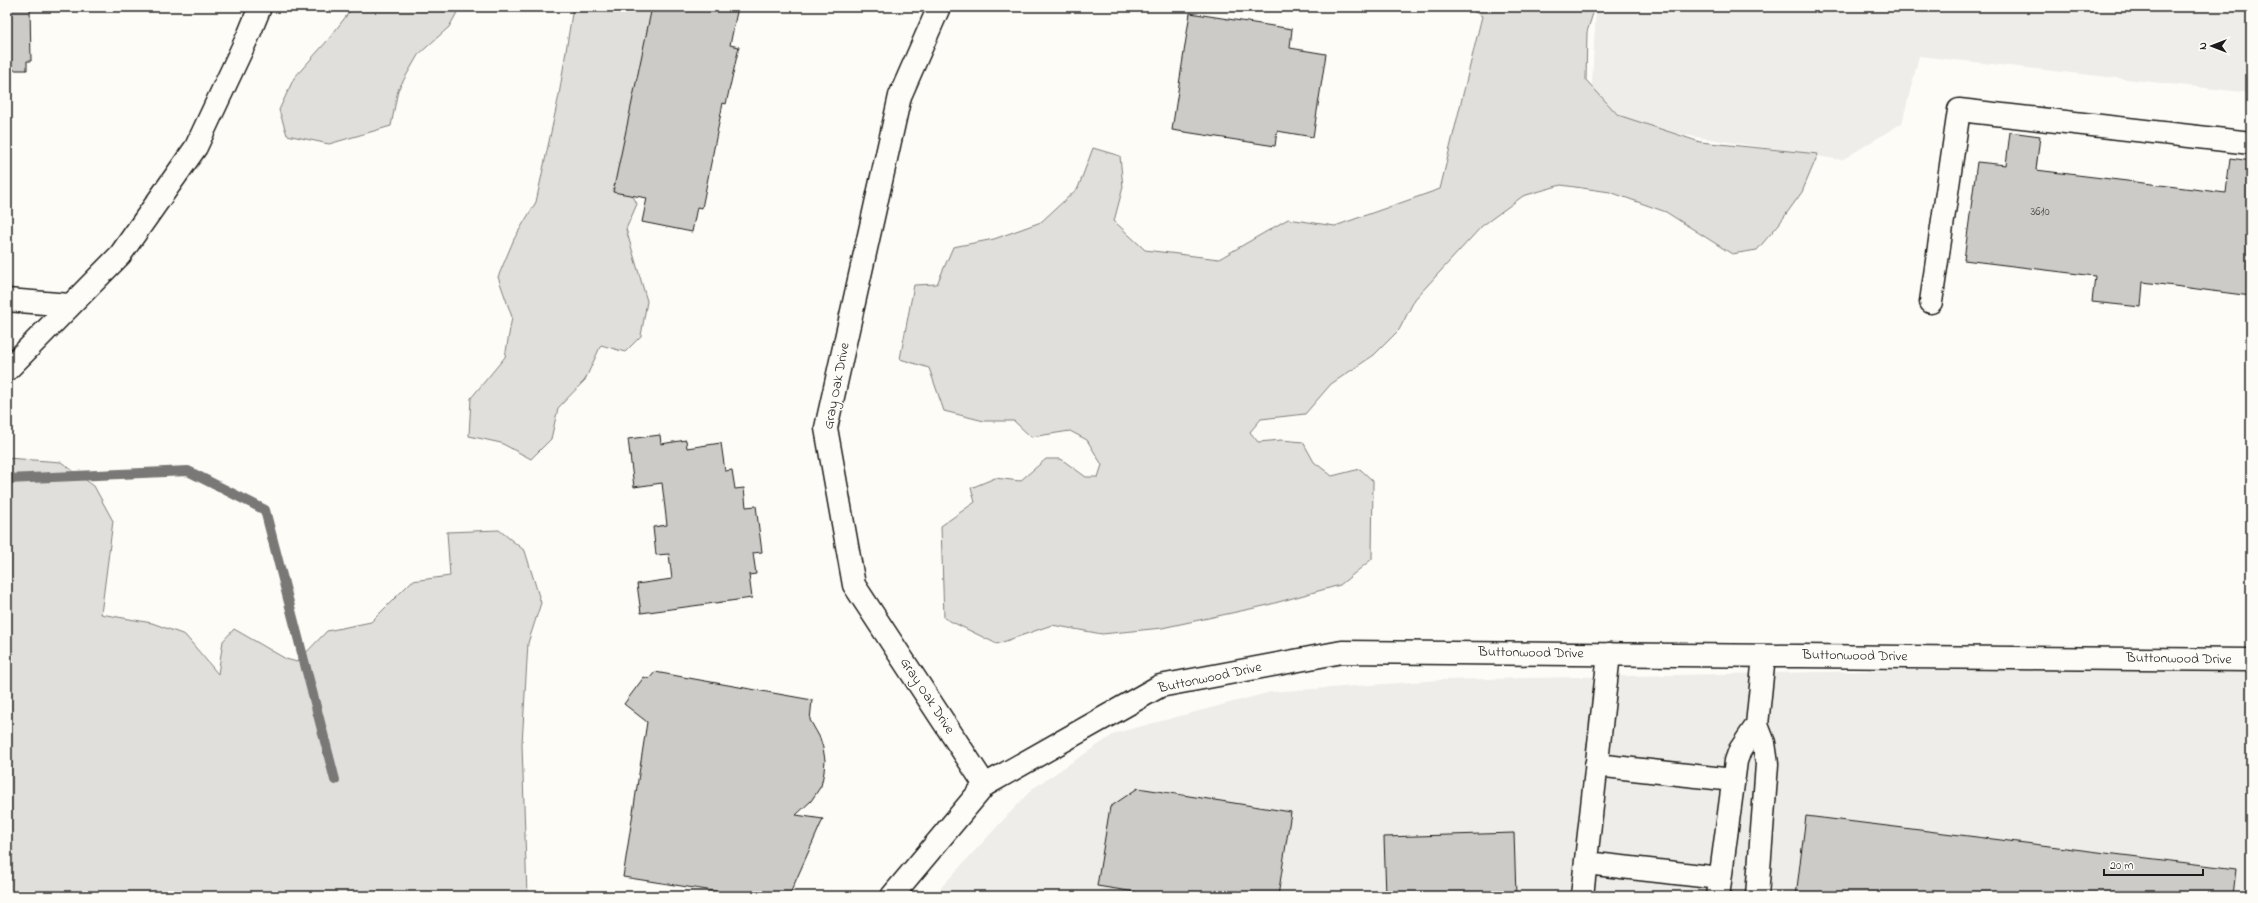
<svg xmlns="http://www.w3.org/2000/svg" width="2258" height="903" font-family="'Indie Flower',sans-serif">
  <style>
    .built { fill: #eeede9 }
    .green { fill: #e0dfdb; stroke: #7e7e7c }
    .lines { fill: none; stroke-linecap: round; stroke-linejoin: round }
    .stream { stroke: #797876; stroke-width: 10 }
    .building { fill: #cccbc8; stroke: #1c1c1c }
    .minor-casing { stroke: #1c1c1c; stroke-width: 25 }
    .minor { stroke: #fdfcf7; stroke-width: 22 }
    .labels { text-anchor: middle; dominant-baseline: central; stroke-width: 3; stroke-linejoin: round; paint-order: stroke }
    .number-label { font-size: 12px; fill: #484847 }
    .street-label { font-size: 14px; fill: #1c1c1c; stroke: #fdfcf7 }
  </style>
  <rect width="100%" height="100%" fill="#fdfcf7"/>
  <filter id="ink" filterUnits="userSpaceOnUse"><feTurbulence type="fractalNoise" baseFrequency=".025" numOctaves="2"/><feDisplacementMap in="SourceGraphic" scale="8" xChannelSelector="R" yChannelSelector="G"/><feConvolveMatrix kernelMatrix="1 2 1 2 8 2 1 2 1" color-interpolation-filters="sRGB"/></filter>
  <g filter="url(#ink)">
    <path class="built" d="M 1596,7 L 2251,7 L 2251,93 L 1919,56 L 1902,123 L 1842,160 L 1590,120 Z
      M 2251,663 L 2251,896 L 933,896 L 1032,789 L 1116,733 L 1271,692 L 1441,680 Z"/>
    <path class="green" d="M 353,7 L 460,7 L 449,27 L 418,55 L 398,90 L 391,126 L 329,144 L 287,135 L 279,110 L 294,78 L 328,40 Z
      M 573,7 L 669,7 L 623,176 L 637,204 L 626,229 L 647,301 L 641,336 L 625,352 L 601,345 L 585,380 L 558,408 L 551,439 L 531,459 L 501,443 L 469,436 L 471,398 L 505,357 L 512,317 L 498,277 L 514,239 L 536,202 L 559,95 Z
      M 1470,7 L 1595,7 L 1587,32 L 1586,80 L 1618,115 L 1700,142 L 1818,154 L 1802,192 L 1779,224 L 1757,250 L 1732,254 L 1666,212 L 1610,192 L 1561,185 L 1523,196 L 1482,226 L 1415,299 L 1399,330 L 1374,355 L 1331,384 L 1305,414 L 1261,419 L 1250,432 L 1258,442 L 1282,440 L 1303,442 L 1314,462 L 1332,476 L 1360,469 L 1373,481 L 1372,559 L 1340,585 L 1264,606 L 1162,628 L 1102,634 L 1052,625 L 997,644 L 944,618 L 941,526 L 975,502 L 971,488 L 995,478 L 1020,481 L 1046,459 L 1061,459 L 1086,477 L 1098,477 L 1102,465 L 1087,440 L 1070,431 L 1031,437 L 1014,421 L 984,421 L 944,411 L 929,368 L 900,359 L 914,285 L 937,284 L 953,247 L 994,239 L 1041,222 L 1078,188 L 1093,148 L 1120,156 L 1123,187 L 1114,221 L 1145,250 L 1219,259 L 1288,219 L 1335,226 L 1440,189 L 1482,16 L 1469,9 Z
      M 7,458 L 61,462 L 94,486 L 113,521 L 101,614 L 152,623 L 185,635 L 218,674 L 223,641 L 234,629 L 286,659 L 297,662 L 327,631 L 371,622 L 412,581 L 450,576 L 447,532 L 499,530 L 525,551 L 541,603 L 528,643 L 522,744 L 527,896 L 7,896 Z"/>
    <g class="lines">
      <path class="stream" d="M 7,479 L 188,471 L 265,510 L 335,780"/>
    </g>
    <path class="building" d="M 7,7 L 30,7 L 31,61 L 27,61 L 27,70 L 7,70 Z
      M 652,7 L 738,7 L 730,45 L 739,47 L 726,104 L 723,103 L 702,208 L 697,207 L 692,232 L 642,222 L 647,198 L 613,192 Z
      M 1190,13 L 1292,29 L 1290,48 L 1326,54 L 1313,137 L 1277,131 L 1275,146 L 1172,130 Z
      M 2010,132 L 2040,136 L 2036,170 L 2226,193 L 2230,158 L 2251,161 L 2251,296 L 2143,282 L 2141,307 L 2092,302 L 2095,276 L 1964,260 L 1977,162 L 2006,165 Z
      M 660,435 L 661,444 L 686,440 L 687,448 L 721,443 L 725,471 L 732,470 L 735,489 L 744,488 L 746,507 L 756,506 L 762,552 L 753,553 L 756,574 L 749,575 L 752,598 L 641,613 L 637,584 L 672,579 L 669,554 L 656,555 L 653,527 L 667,525 L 662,483 L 634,487 L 628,439 Z
      M 655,672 L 812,700 L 810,720 L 820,738 L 823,748 L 825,760 L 824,772 L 821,786 L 811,801 L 796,815 L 823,819 L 789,896 L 746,896 L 623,877 L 647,722 L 624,704 L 644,677 L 649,679 Z
      M 1138,788 L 1291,812 L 1278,896 L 1161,896 L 1097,886 L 1110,807 Z
      M 1806,816 L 2236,869 L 2233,896 L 1796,896 Z
      M 1514,833 L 1516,896 L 1386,896 L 1384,837 Z"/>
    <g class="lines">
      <g class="minor-casing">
        <path id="minor" d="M 939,7 L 900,96 L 826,428 L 854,585 L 985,785
          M 7,300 L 70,305
          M 1931,302 L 1959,110 L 2251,143
          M 7,370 L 120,255 L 196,147 L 249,34 L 260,7
          M 1757,725 L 1764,656
          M 1596,765 L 1733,780
          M 1586,863 L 1720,878
          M 892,896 L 985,785 L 1160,686 L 1342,652 L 2251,660
          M 1582,896 L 1609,654
          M 1718,896 L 1736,761 L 1740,750 L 1757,725 L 1764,743 L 1767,764 L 1757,896"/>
      </g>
      <use href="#minor" class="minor"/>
    </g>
  </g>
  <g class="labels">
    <g class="number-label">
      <text x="2040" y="212">3610</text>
    </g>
    <g class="street-label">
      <text transform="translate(837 386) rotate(-79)">Gray Oak Drive</text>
      <text transform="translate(1531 653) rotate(1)">Buttonwood Drive</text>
      <text transform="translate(1855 656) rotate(1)">Buttonwood Drive</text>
      <text transform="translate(2179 659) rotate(1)">Buttonwood Drive</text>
      <text transform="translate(1210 678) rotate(-12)">Buttonwood Drive</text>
      <text transform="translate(927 696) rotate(57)">Gray Oak Drive</text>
    </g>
  </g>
  <rect width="2258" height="903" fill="none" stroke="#fdfcf7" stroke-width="24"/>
  <rect x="12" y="12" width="2234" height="879" fill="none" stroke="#1c1c1c" stroke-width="1.5" filter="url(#ink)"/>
  <g transform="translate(2212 46) rotate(270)" stroke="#fdfcf7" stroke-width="3" paint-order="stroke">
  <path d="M0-3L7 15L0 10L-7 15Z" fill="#1c1c1c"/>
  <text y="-6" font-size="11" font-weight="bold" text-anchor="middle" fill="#1c1c1c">N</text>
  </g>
  <path d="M2104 869v6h99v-6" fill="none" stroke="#1c1c1c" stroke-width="2"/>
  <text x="2110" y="869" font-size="12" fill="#1c1c1c" stroke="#fdfcf7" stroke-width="3" paint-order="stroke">20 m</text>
</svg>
